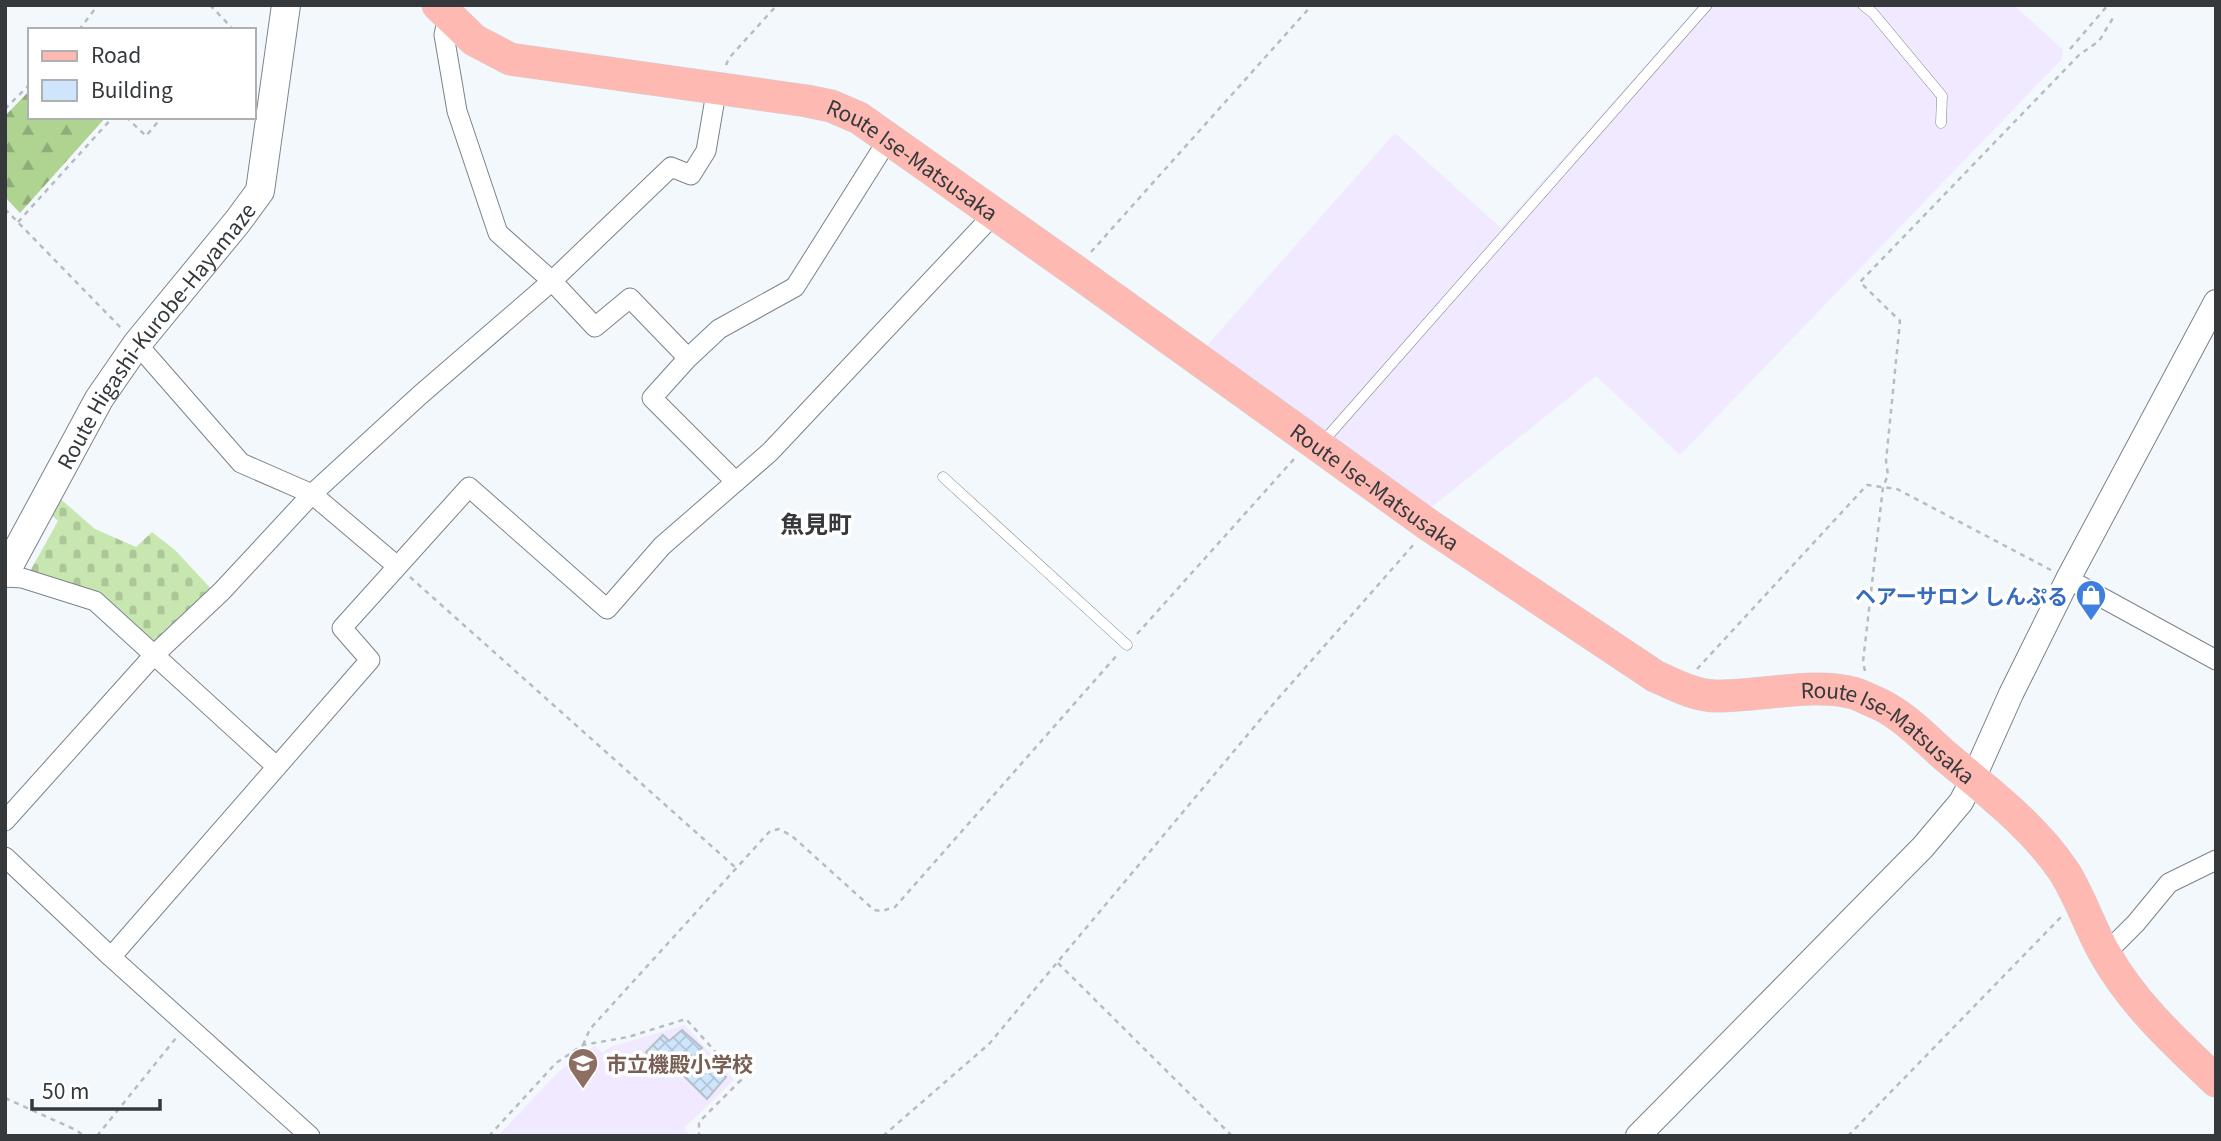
<svg xmlns="http://www.w3.org/2000/svg" width="2221" height="1141" font-family="Georgia,'Noto Sans JP',serif">
  <style>
    .industrial { fill: #f1e9ff }
    .forest { fill: url(#forest-firs) }
    .cemetery { fill: url(#cemetery-stones) }
    .building { fill: url(#building-cross-hatch); stroke: #b7c0c8; stroke-width: 2 }
    .lines { fill: none; stroke-linecap: round; stroke-linejoin: round }
    .service-casing { stroke: #7b838b; stroke-width: 11 }
    .minor-casing { stroke: #7b838b; stroke-width: 21 }
    .tertiary-casing { stroke: #7b838b; stroke-width: 26 }
    .secondary-casing { stroke: #7b838b; stroke-width: 30 }
    .primary-casing { stroke: #d3d3d4; stroke-width: 33 }
    .path { stroke: #b7bcc0; stroke-width: 2.5; stroke-dasharray: 5 5; stroke-linecap: butt }
    .service { stroke: #fff; stroke-width: 10 }
    .minor { stroke: #fff; stroke-width: 19 }
    .tertiary { stroke: #fff; stroke-width: 24 }
    .secondary { stroke: #fff; stroke-width: 28 }
    .primary { stroke: #fdb9b2; stroke-width: 32 }
    .labels { text-anchor: middle; dominant-baseline: central; stroke-width: 7; stroke-linejoin: round; paint-order: stroke }
    .street-label { font-size: 21px; fill: #35393c; stroke: #fff }
    .shop-label { font-size: 21px; font-weight: bold; fill: #366cbe; stroke: #fff; text-anchor: end }
    .education-label { font-size: 21px; font-weight: bold; fill: #785e54; stroke: #fff; text-anchor: start }
    .quarter-label { font-size: 24px; font-weight: bold; fill: #35393c; stroke: #fff }
  </style>
  <defs>
    <pattern id="forest-firs" width="22" height="20" patternUnits="userSpaceOnUse" patternTransform="scale(1.75)"><rect width="22" height="20" fill="#afd492"/><path d="M5 1l3.5 6h-7zM16 11l3.5 6h-7z" fill="#8fad78"/></pattern>
    <pattern id="cemetery-stones" width="16" height="16" patternUnits="userSpaceOnUse" patternTransform="scale(1.75)"><rect width="16" height="16" fill="#c7e6b0"/><path d="M2 7V4a2 2 0 0 1 4 0v3zM10 15v-3a2 2 0 0 1 4 0v3z" fill="#acc698"/></pattern>
    <pattern id="building-cross-hatch" width="8" height="8" patternUnits="userSpaceOnUse" patternTransform="scale(1.75)"><rect width="8" height="8" fill="#cfe5fb"/><path d="M0 0l8 8M0 8l8-8" fill="none" stroke="#b2c5d8"/></pattern>
  </defs>
  <rect width="100%" height="100%" fill="#f3f8fd"/>
  <path class="industrial" d="M 1699,5 L 2014,5 L 2063,50 L 2062,59 L 1680,455 L 1596,376 L 1428,510 L 1204,349 L 1395,133 L 1501,228 Z
    M 685,1025 L 734,1080 L 684,1128 L 690,1136 L 498,1136 L 556,1074 L 585,1051 L 595,1046 L 603,1053 L 610,1047 Z"/>
  <path class="forest" d="M 30,90 L 30,117 L 106,117 L 20,213 L 5,197 L 5,116 Z"/>
  <path class="cemetery" d="M 57,496 L 95,529 L 136,547 L 152,532 L 175,550 L 214,592 L 176,621 L 157,644 L 29,573 L 58,521 L 48,511 Z"/>
  <path class="building" d="M 682,1030 L 702,1048 L 699,1050 L 726,1077 L 707,1099 L 670,1062 L 662,1071 L 646,1052 L 663,1035 L 669,1041 Z"/>
  <g class="lines">
    <g class="service-casing">
      <path id="service" d="M 1863,5 L 1873,13 L 1942,96 L 1941,123
        M 1321,444 L 1707,5
        M 943,477 L 1127,645"/>
    </g>
    <g class="minor-casing">
      <path id="minor" d="M 448,16 L 444,35 L 457,111 L 498,233 L 552,281 L 595,327 L 630,298 L 688,358 L 719,329 L 795,287 L 889,138
        M 137,344 L 241,463 L 312,494 L 397,566
        M 688,358 L 652,398 L 736,482
        M 5,577 L 22,578 L 95,601 L 277,767
        M 2068,579 L 2216,660
        M 5,821 L 153,656 L 222,591 L 312,494 L 420,395 L 552,281 L 671,167 L 691,175 L 706,151 L 717,87
        M 5,857 L 111,957 L 310,1136
        M 2105,954 L 2136,923 L 2169,883 L 2216,860
        M 111,957 L 370,660 L 342,628 L 469,487 L 607,609 L 662,546 L 770,452 L 995,213"/>
    </g>
    <g class="tertiary-casing">
      <path id="tertiary" d="M 1638,1136 L 1923,847 L 1961,802 L 1973,779 L 2011,694 L 2068,579 L 2216,302"/>
    </g>
    <g class="secondary-casing">
      <g id="secondary">
        <path id="s1" d="M 5,573 L 99,399 L 137,344 L 238,221 L 260,191 L 286,5"/>
      </g>
    </g>
    <g class="primary-casing">
      <g id="primary">
        <path id="s2" d="M 438,5 L 474,40 L 510,59 L 807,101 L 831,106 L 859,118 L 1074,270 L 1430,526 L 1655,676 C 1675,685 1693,695 1715,696 C 1756,697 1815,682 1853,693 C 1861,695 1869,700 1877,703 C 1902,714 1924,737 1944,755 C 1987,791 2034,826 2065,873 C 2081,899 2090,928 2105,954 C 2133,1004 2175,1042 2216,1081"/>
      </g>
    </g>
    <path class="path" d="M 210,5 L 231,27 L 231,30
      M 79,30 L 98,5
      M 2070,49 L 2108,5
      M 726,65 L 729,58 L 777,5
      M 5,109 L 30,84
      M 126,117 L 146,136 L 162,117
      M 5,209 L 122,329
      M 18,222 L 113,117
      M 1091,252 L 1312,5
      M 410,577 L 736,868
      M 1137,634 L 1294,459
      M 1697,669 L 1867,485 L 1897,489 L 2051,570
      M 1865,671 L 1863,662 L 1883,487 L 1888,475 L 1886,461 L 1900,321 L 1860,282 L 2079,55 L 2099,41 L 2113,18
      M 1058,963 L 1232,1136
      M 583,1045 L 590,1029 L 770,831 L 779,829 L 792,836 L 874,910 L 882,911 L 895,907 L 1118,654
      M 5,1098 L 76,1130 L 84,1136
      M 97,1136 L 176,1038
      M 489,1136 L 556,1063 L 583,1045 L 628,1037 L 686,1019 L 741,1080 L 699,1122 L 699,1136
      M 883,1136 L 989,1044 L 1275,702 L 1415,543
      M 1848,1136 L 2061,917"/>
    <use href="#service" class="service"/>
    <use href="#minor" class="minor"/>
    <use href="#tertiary" class="tertiary"/>
    <use href="#secondary" class="secondary"/>
    <use href="#primary" class="primary"/>
  </g>
  <defs>
    <g id="shop-pin" transform="scale(1.575)"><path d="M0 17L-7.5 6A9.5 9.5 0 1 1 7.5 6Z" fill="#3f7fe0" stroke="#fff"/><path d="M-5-2.5h2.3a2.7 3.5 0 0 1 5.4 0H5L5.5 6h-11ZM-1.5-2.5h3a1.5 2.3 0 0 0-3 0Z" fill="#fff"/></g>
    <g id="school-pin" transform="scale(1.575)"><path d="M0 17L-7.5 6A9.5 9.5 0 1 1 7.5 6Z" fill="#8d6e63" stroke="#fff"/><path d="M0-5L7-2L0 1L-7-2ZM-4 1L0 2.5L4 1V4Q0 6-4 4Z" fill="#fff"/></g>
  </defs>
  <g fill-rule="evenodd">
    <use href="#shop-pin" x="2091" y="595"/>
    <use href="#school-pin" x="583" y="1063"/>
  </g>
  <g class="labels">
    <g class="street-label">
      <text stroke="none"><textPath href="#s2" startOffset="513">Route Ise-Matsusaka</textPath></text>
      <text stroke="none"><textPath href="#s1" startOffset="282">Route Higashi-Kurobe-Hayamaze</textPath></text>
      <text stroke="none"><textPath href="#s2" startOffset="1080">Route Ise-Matsusaka</textPath></text>
      <text stroke="none"><textPath href="#s2" startOffset="1668">Route Ise-Matsusaka</textPath></text>
    </g>
    <g class="shop-label">
      <text x="2068" y="595">ヘアーサロン しんぷる</text>
    </g>
    <g class="education-label">
      <text x="606" y="1063">市立機殿小学校</text>
    </g>
    <g class="quarter-label">
      <text x="816" y="522">魚見町</text>
    </g>
  </g>
  <rect width="2221" height="1141" fill="none" stroke="#35393c" stroke-width="14"/>
  <rect x="28" y="28" width="228" height="91" fill="#ffffff" stroke="#aeb0b1" stroke-width="2"/>
  <rect x="42" y="51" width="35" height="10" fill="#fdb9b2" stroke="#aeb0b1" stroke-width="2"/>
  <text x="91" y="63" font-size="21" fill="#35393c">Road</text>
  <rect x="42" y="80" width="35" height="21" fill="#cfe5fb" stroke="#aeb0b1" stroke-width="2"/>
  <text x="91" y="98" font-size="21" fill="#35393c">Building</text>
  <path d="M32 1099v10h128v-10" fill="none" stroke="#35393c" stroke-width="3.5"/>
  <text x="42" y="1099" font-size="21" fill="#35393c" stroke="#ffffff" stroke-width="5" paint-order="stroke">50 m</text>
</svg>
